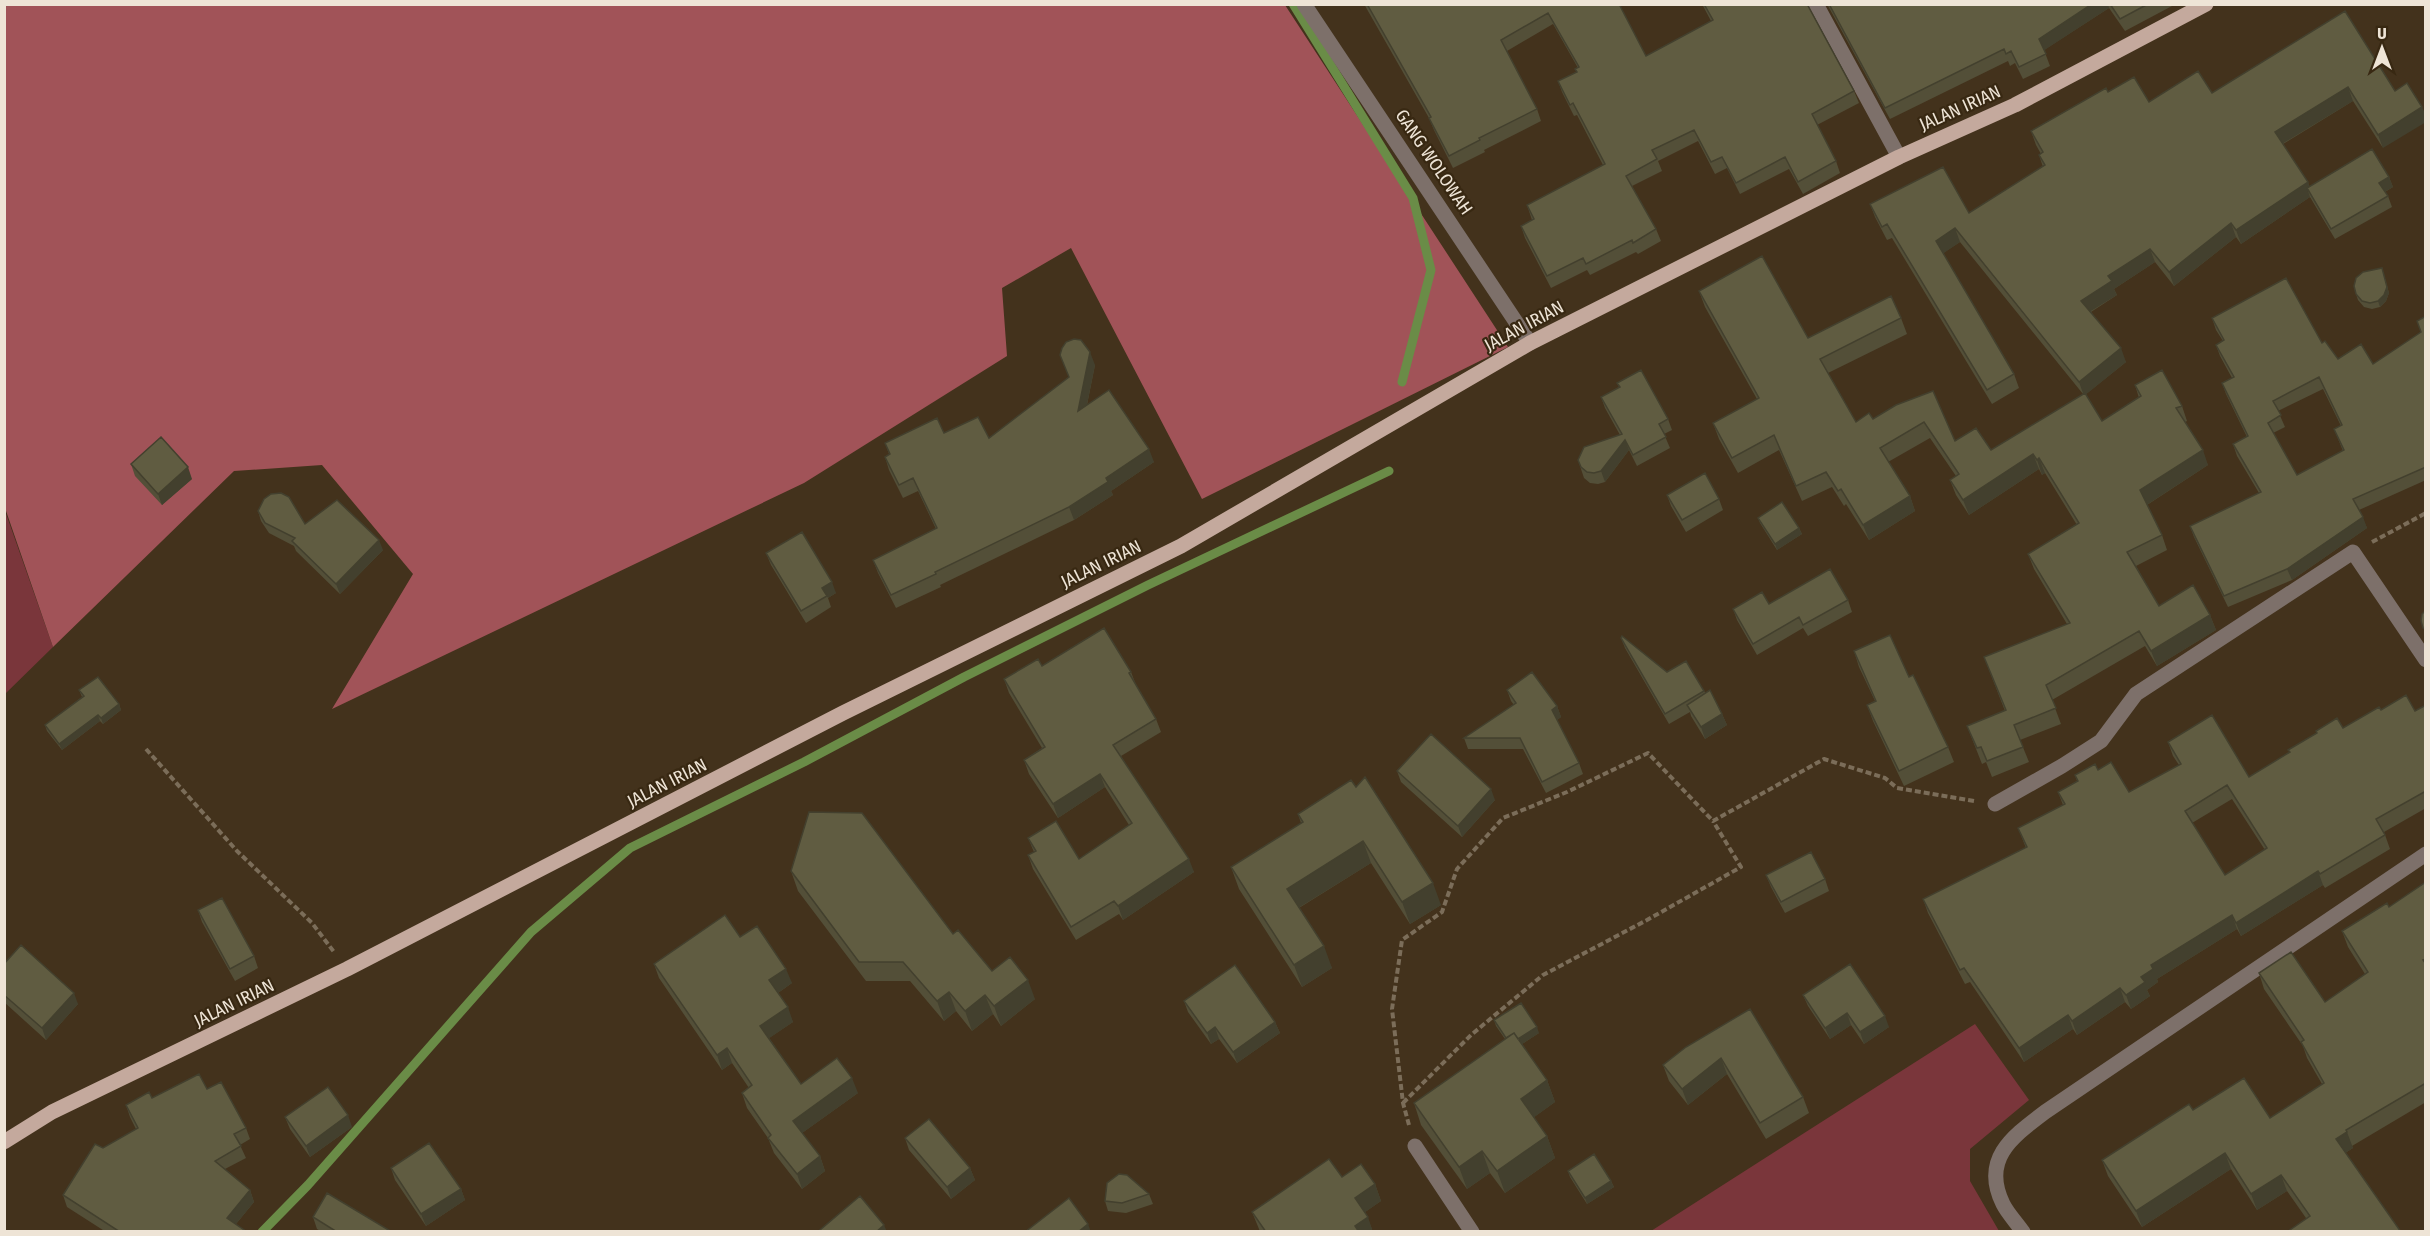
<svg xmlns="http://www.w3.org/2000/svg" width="2430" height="1236" font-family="'Fira Sans Condensed',sans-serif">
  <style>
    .green { fill: #7a363b }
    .forest { fill: #a15358 }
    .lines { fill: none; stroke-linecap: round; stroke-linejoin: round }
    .stream { stroke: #6a8c47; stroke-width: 9 }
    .path { stroke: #7b6d59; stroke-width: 4; stroke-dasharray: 6 3; stroke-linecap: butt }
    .minor { stroke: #7d706a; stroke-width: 15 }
    .major { stroke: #c4a99d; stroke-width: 15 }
    .wall { fill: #534f38; fill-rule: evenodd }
    .shaded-wall { fill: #43402e }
    .building { fill: #605c41; stroke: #43402e; stroke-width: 1.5; fill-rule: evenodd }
    .labels { text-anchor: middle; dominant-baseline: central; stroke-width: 4.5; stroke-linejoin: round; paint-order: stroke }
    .street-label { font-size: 18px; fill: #eee4d6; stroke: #382812 }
  </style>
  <rect width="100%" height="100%" fill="#43321c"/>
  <path class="green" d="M 4,508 L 53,647 L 5,694 L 4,694 Z
    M 1975,1024 L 2029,1100 L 1970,1149 L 1970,1181 L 1999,1231 L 1651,1231 Z"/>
  <path class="forest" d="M 4,5 L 1285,5 L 1508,347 L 1202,499 L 1071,248 L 1002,288 L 1007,356 L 804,483 L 332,709 L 413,574 L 322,465 L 234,471 L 53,647 L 5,508 Z"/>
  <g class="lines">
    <path class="stream" d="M 1293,4 L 1413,198 L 1431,270 L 1402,382
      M 262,1232 L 308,1185 L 531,932 L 630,848 L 804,762 L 964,677 L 1148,585 L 1389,471"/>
    <path class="path" d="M 2372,542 L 2426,513
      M 146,749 L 237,851 L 312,923 L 334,952
      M 1403,1103 L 1471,1035 L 1543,975 L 1647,920 L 1741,867 L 1713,821
      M 1409,1125 L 1403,1103 L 1392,1009 L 1402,940 L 1442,912 L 1457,869 L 1503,818 L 1567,792 L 1648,753 L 1713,821 L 1824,759 L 1885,778 L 1897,788 L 1974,801"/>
    <path class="minor" d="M 1304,4 L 1530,343
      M 1816,4 L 1899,157
      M 1995,804 L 2062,766 L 2101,741 L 2136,694 L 2353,552 L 2426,660
      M 1415,1146 L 1472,1232
      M 2023,1232 C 2017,1223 2008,1214 2003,1204 C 1981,1159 2012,1137 2045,1112 L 2426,854"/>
    <path class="major" d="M 4,1142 L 52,1112 L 347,969 L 843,713 L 1181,546 L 1530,343 L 1899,157 L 2015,105 L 2206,4"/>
  </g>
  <path class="wall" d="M 1364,4 L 1619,4 L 1646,56 L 1711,21 L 1702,4 L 1807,4 L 1854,91 L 1859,103 L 1817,125 L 1836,161 L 1840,173 L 1803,194 L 1789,169 L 1740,194 L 1727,168 L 1715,174 L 1698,141 L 1658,161 L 1662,171 L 1632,186 L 1656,229 L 1661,241 L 1638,254 L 1636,252 L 1590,275 L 1587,270 L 1551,288 L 1525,238 L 1521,226 L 1532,220 L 1527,205 L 1603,165 L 1577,115 L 1574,116 L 1562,92 L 1558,81 L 1576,72 L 1578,68 L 1553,24 L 1507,51 L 1537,109 L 1541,121 L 1484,150 L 1485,152 L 1453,168 L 1434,130 L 1429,118 Z
    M 1827,4 L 2171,4 L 2172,6 L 2125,31 L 2109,8 L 2044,50 L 2050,66 L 2023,79 L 2015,63 L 2010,66 L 2008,61 L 1890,119 Z
    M 2345,11 L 2383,148 L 2353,101 L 2283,144 L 2308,182 L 2309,186 L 2389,177 L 2393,187 L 2385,192 L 2388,196 L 2392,207 L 2335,239 L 2310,197 L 2241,244 L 2236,237 L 2174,286 L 2155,262 L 2114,289 L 2117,295 L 2091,312 L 2126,362 L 2086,394 L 2102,421 L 2139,398 L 2135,385 L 2182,406 L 2187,421 L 2185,422 L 2208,465 L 2147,505 L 2162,535 L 2167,550 L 2136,566 L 2159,606 L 2210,615 L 2216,630 L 2157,666 L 2145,646 L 2052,700 L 2061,724 L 2020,740 L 2029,762 L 1992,777 L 1986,762 L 1982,764 L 1967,726 L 2005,711 L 1984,657 L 2067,624 L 2034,569 L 2028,554 L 2077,525 L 2045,473 L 2042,475 L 2039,469 L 1969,515 L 1956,495 L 1950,480 L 1956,476 L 1930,438 L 1888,462 L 1910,496 L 1915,511 L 1869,540 L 1846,504 L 1844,506 L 1832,487 L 1802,501 L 1779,450 L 1738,473 L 1719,439 L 1713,423 L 1757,399 L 1705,307 L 1699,291 L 1808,338 L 1901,318 L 1907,334 L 1828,373 L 1856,422 L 1873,419 L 1896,405 L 1955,441 L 1991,450 L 2083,394 L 1960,242 L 1943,253 L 2014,374 L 2019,388 L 1992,404 L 1892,238 L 1887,240 L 1875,217 L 1870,204 L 1969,213 L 2043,167 L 2039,155 L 2041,154 L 2036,145 L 2031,131 L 2108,92 L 2149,102 L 2212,93 Z
    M 2382,268 L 2389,293 L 2386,301 L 2380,307 L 2372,309 L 2364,307 L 2358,300 L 2356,294 Z
    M 2426,316 L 2426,480 L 2359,510 L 2367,528 L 2292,580 L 2228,607 L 2194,537 L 2190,526 L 2259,493 L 2237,456 L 2233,444 L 2247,437 L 2226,394 L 2222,383 L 2232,378 L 2220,356 L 2216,345 L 2223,341 L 2216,330 L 2212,318 L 2322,343 L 2338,359 L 2373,364 L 2421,332 L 2417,321 ZM 2323,389 L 2341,426 L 2334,429 L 2343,451 L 2297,475 L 2273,433 L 2285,427 L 2278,411 Z
    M 1060,355 L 1095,365 L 1087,405 L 1154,462 L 1111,491 L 1113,495 L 1074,520 L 940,585 L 941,587 L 896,608 L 878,573 L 873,560 L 936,529 L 918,491 L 903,498 L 889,470 L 885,457 L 889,454 L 885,443 L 944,433 L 989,438 L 1069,377 Z
    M 1617,383 L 1668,419 L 1672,430 L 1664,434 L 1670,448 L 1637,466 L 1629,450 L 1605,482 L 1598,484 L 1590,483 L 1584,478 L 1578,460 L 1620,435 L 1605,408 L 1601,397 L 1619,387 Z
    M 131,464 L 192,479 L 162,505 L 135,476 Z
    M 1667,495 L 1719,499 L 1723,510 L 1686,532 L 1671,506 Z
    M 258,511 L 305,524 L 383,550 L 340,594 L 296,551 L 294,546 L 269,533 L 261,521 Z
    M 1758,518 L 1799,528 L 1802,534 L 1777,550 L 1760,523 Z
    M 766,553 L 836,593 L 828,598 L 831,607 L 806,623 L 771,565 Z
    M 1848,600 L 1852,612 L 1808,636 L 1803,628 L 1757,655 L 1737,620 L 1733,609 Z
    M 1621,638 L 1667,672 L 1704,691 L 1722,714 L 1727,725 L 1705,739 L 1691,716 L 1690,712 L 1669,724 L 1625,648 Z
    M 1854,651 L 1909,677 L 1948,747 L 1954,762 L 1904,786 L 1873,721 L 1867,705 L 1875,701 L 1859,667 Z
    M 1042,666 L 1131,672 L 1136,685 L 1156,719 L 1161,732 L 1121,756 L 1194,872 L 1123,920 L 1119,914 L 1076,940 L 1033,869 L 1028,855 L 1034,852 L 1028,838 L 1079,859 L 1129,825 L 1105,787 L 1058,818 L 1029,774 L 1024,760 L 1042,748 L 1009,693 L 1004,679 Z
    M 79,690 L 119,704 L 121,710 L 103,724 L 100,721 L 62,750 L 47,731 L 45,725 L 82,697 Z
    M 1507,690 L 1557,706 L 1561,717 L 1557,720 L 1579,763 L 1583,774 L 1546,793 L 1523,749 L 1468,749 L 1464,738 L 1514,705 L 1511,701 Z
    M 2426,705 L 2426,808 L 2384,832 L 2390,849 L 2325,888 L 2323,885 L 2241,936 L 2237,929 L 2157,979 L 2158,982 L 2147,990 L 2150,996 L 2131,1009 L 2125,1002 L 2077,1035 L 2073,1029 L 2024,1062 L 1970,982 L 1965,984 L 1928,913 L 1923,899 L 2026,848 L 2018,828 L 2063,805 L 2058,792 L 2077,781 L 2075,775 L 2098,770 L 2129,792 L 2179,765 L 2173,756 L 2168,742 L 2249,777 L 2343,728 L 2381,710 L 2415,711 ZM 2232,799 L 2265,850 L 2225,875 L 2192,823 Z
    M 1397,771 L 1495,800 L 1462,837 L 1401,782 Z
    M 1356,787 L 1441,905 L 1410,924 L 1371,863 L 1299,908 L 1332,968 L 1302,987 L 1239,889 L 1231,867 L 1301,823 L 1298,814 Z
    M 791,871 L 953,934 L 992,971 L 1035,999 L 1001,1026 L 993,1014 L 972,1031 L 956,1011 L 944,1021 L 910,981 L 866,981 L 798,891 Z
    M 1766,875 L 1825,879 L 1829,891 L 1785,913 L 1771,887 Z
    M 2426,882 L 2426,1102 L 2352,1146 L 2353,1148 L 2345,1153 L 2401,1232 L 2306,1218 L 2287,1191 L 2257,1210 L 2231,1169 L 2142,1227 L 2108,1176 L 2102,1160 L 2193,1110 L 2270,1118 L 2322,1084 L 2307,1058 L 2303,1046 L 2264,989 L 2259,973 L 2325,1002 L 2365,974 L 2348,947 L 2342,931 L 2389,907 Z
    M 198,910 L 254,956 L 258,968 L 235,981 L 202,922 Z
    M 740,937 L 792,983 L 778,993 L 793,1022 L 769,1038 L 801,1084 L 858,1093 L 802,1133 L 820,1156 L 825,1171 L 802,1189 L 774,1153 L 768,1138 L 747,1108 L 742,1093 L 749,1088 L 732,1063 L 722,1070 L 659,978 L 654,964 Z
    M 4,964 L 78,1004 L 46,1040 L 4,1002 Z
    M 1803,995 L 1889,1027 L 1864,1044 L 1851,1025 L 1830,1039 L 1808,1006 Z
    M 1184,1001 L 1275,1022 L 1280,1033 L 1237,1063 L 1219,1039 L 1211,1044 L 1188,1012 Z
    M 1750,1009 L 1803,1097 L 1809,1113 L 1766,1139 L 1727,1074 L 1688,1105 L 1669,1081 L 1663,1065 Z
    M 1494,1020 L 1539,1033 L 1522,1044 L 1547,1080 L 1555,1102 L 1534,1117 L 1547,1136 L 1555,1158 L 1505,1193 L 1490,1173 L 1467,1189 L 1421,1125 L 1414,1103 L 1505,1039 L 1496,1026 Z
    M 207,1089 L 246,1128 L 250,1139 L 240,1145 L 246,1158 L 225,1169 L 250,1190 L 254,1202 L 236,1224 L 247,1232 L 106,1232 L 67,1207 L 63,1195 L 103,1148 L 136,1129 L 130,1117 L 126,1105 L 152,1098 Z
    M 285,1117 L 352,1127 L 310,1157 L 290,1129 Z
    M 905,1138 L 970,1168 L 975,1180 L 951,1199 L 909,1150 Z
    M 391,1168 L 461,1189 L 465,1200 L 426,1226 L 395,1180 Z
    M 1568,1171 L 1611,1181 L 1614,1187 L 1587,1204 L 1570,1177 Z
    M 1342,1177 L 1375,1184 L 1381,1201 L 1365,1212 L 1373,1232 L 1260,1232 L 1259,1229 L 1252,1212 Z
    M 1149,1194 L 1153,1204 L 1126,1213 L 1108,1211 L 1105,1201 Z
    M 313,1217 L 392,1232 L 322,1232 L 317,1229 Z"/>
  <path class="shaded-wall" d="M 2092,4 L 2108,4 L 2109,8 L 2043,51 L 2039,39 Z
    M 2348,87 L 2353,101 L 2280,145 L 2275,132 Z
    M 2422,107 L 2426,115 L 2426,122 L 2383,148 L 2378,135 Z
    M 2389,177 L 2393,187 L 2383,193 L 2379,183 Z
    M 2308,182 L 2313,196 L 2307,188 L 2310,197 L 2241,244 L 2236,230 Z
    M 2231,223 L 2236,237 L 2174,286 L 2169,272 Z
    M 1955,228 L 1960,242 L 1941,255 L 1936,241 Z
    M 2150,249 L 2155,262 L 2114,289 L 2117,295 L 2086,314 L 2081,301 L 2108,276 Z
    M 2382,268 L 2389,293 L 2386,301 L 2380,307 L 2378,301 Z
    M 2121,348 L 2126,362 L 2084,396 L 2079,382 Z
    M 1090,352 L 1095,365 L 1083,424 L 1078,411 Z
    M 1625,440 L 1629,450 L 1605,482 L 1601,471 Z
    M 1149,449 L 1154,462 L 1111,491 L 1113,495 L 1074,520 L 1069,507 L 1106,478 Z
    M 2203,450 L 2208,465 L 2145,506 L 2140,490 Z
    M 2033,454 L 2039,469 L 1969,515 L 1963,500 Z
    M 2039,458 L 2045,473 L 2042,475 L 2037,460 Z
    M 188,467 L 192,479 L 162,505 L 158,494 Z
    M 1910,496 L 1915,511 L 1869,540 L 1863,525 Z
    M 2363,517 L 2367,528 L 2292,580 L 2287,569 Z
    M 1799,528 L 1802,534 L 1777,550 L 1775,544 Z
    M 379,540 L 383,550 L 340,594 L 336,584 Z
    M 832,582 L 836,593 L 828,598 L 822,588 Z
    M 2210,615 L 2216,630 L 2157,666 L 2151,651 Z
    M 119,704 L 121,710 L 103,724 L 101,718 Z
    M 1557,706 L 1561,717 L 1556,721 L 1552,710 Z
    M 1722,714 L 1727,725 L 1705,739 L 1701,727 Z
    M 98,715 L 100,721 L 62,750 L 59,744 Z
    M 1100,774 L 1105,787 L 1058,818 L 1053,804 Z
    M 1491,789 L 1495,800 L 1462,837 L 1458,826 Z
    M 1363,841 L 1371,863 L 1295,910 L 1287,889 Z
    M 1189,859 L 1194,872 L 1123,920 L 1118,906 Z
    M 2318,871 L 2323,885 L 2241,936 L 2236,923 Z
    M 1433,883 L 1441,905 L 1410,924 L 1402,902 Z
    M 2232,915 L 2237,929 L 2157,979 L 2158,982 L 2147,990 L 2150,996 L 2131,1009 L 2126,995 L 2151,965 Z
    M 1324,946 L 1332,968 L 1302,987 L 1294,965 Z
    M 786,969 L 792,983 L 775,995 L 769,980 Z
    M 1028,980 L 1035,999 L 1001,1026 L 994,1006 Z
    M 2120,988 L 2125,1002 L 2077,1035 L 2072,1021 Z
    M 949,992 L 956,1011 L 944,1021 L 937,1001 Z
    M 74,993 L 78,1004 L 46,1040 L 42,1028 Z
    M 985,995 L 993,1014 L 972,1031 L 965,1011 Z
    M 788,1007 L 793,1022 L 765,1041 L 760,1026 Z
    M 1847,1013 L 1851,1025 L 1830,1039 L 1825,1028 Z
    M 2068,1015 L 2073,1029 L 2024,1062 L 2019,1048 Z
    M 1885,1016 L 1889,1027 L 1864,1044 L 1860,1032 Z
    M 1275,1022 L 1280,1033 L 1237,1063 L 1233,1052 Z
    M 1215,1027 L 1219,1039 L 1211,1044 L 1207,1033 Z
    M 1537,1027 L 1539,1033 L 1513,1050 L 1511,1044 Z
    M 727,1048 L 732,1063 L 722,1070 L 717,1055 Z
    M 1721,1058 L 1727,1074 L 1688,1105 L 1682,1089 Z
    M 852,1078 L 858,1093 L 798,1136 L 793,1121 Z
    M 1547,1080 L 1555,1102 L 1529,1121 L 1521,1099 Z
    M 348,1115 L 352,1127 L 310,1157 L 306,1146 Z
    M 2347,1132 L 2353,1148 L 2342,1155 L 2336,1139 Z
    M 1547,1136 L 1555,1158 L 1505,1193 L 1497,1171 Z
    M 1482,1151 L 1490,1173 L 1467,1189 L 1459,1167 Z
    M 2225,1153 L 2231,1169 L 2142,1227 L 2136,1211 Z
    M 820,1156 L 825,1171 L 802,1189 L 797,1174 Z
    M 970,1168 L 975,1180 L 951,1199 L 947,1187 Z
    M 2281,1175 L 2287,1191 L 2257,1210 L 2251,1194 Z
    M 1611,1181 L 1614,1187 L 1587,1204 L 1585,1198 Z
    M 1375,1184 L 1381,1201 L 1361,1215 L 1355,1198 Z
    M 461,1189 L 465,1200 L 426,1226 L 421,1214 Z
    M 250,1190 L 254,1202 L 231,1230 L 227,1218 Z
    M 1368,1217 L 1373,1232 L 1357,1232 L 1355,1226 Z
    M 1088,1224 L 1091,1232 L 1078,1232 Z
    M 884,1225 L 887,1232 L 876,1232 Z"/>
  <path class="building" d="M 1367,4 L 1619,4 L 1646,56 L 1713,20 L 1704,4 L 1807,4 L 1854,91 L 1812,114 L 1836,161 L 1798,182 L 1785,157 L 1736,183 L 1722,157 L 1711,162 L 1694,130 L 1652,150 L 1657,159 L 1626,176 L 1656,229 L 1633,243 L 1632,240 L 1586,264 L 1583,258 L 1547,276 L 1521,226 L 1534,219 L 1527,205 L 1605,164 L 1573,103 L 1570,105 L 1558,81 L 1577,72 L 1575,69 L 1579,67 L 1548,13 L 1501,40 L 1537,109 L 1479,138 L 1480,140 L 1449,156 L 1429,118 L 1431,117 Z
    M 1829,4 L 2092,4 L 2039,39 L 2046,54 L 2019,67 L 2011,51 L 2006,54 L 2004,49 L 1885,108 Z
    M 2110,4 L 2148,4 L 2120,19 Z
    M 2345,11 L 2395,91 L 2407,83 L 2422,107 L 2378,135 L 2348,87 L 2275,132 L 2308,182 L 2236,230 L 2231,223 L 2169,272 L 2150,249 L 2108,276 L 2112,281 L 2081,301 L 2121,348 L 2079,382 L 1955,228 L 1936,241 L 2014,374 L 1987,390 L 1887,224 L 1882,227 L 1870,204 L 1943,167 L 1969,213 L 2045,165 L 2039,155 L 2043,152 L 2031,131 L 2106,88 L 2108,92 L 2134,77 L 2149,102 L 2198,71 L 2212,93 Z
    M 2372,149 L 2389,177 L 2379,183 L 2388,196 L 2331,229 L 2307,188 Z
    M 1762,256 L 1808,338 L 1891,296 L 1901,318 L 1820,359 L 1856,422 L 1869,413 L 1873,419 L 1896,405 L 1933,391 L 1955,441 L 1976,428 L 1991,450 L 2085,393 L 2102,421 L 2141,396 L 2135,385 L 2162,370 L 2182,406 L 2176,408 L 2203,450 L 2140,490 L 2162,535 L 2127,552 L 2159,606 L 2193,585 L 2210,615 L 2151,651 L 2139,631 L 2046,685 L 2056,708 L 2014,725 L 2023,747 L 1987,761 L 1981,747 L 1977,748 L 1967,726 L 2006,710 L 1984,657 L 2070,623 L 2028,554 L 2079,523 L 2039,458 L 2037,460 L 2033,454 L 1963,500 L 1950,480 L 1959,474 L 1924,422 L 1880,448 L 1910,496 L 1863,525 L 1841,489 L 1838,491 L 1826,472 L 1796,486 L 1774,435 L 1732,458 L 1713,423 L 1759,398 L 1699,291 Z
    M 2382,268 L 2387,287 L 2384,295 L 2378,301 L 2370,303 L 2362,301 L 2356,294 L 2354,286 L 2356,278 L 2363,272 Z
    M 2286,278 L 2322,343 L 2325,341 L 2338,359 L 2361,344 L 2373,364 L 2421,332 L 2417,321 L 2426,316 L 2426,467 L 2353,499 L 2363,517 L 2287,569 L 2224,596 L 2190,526 L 2261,492 L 2233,444 L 2248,436 L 2222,383 L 2234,377 L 2216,345 L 2224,340 L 2212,318 ZM 2319,377 L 2342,425 L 2334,429 L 2344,450 L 2297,475 L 2268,423 L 2281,415 L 2273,401 Z
    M 1074,339 L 1081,340 L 1090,352 L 1078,411 L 1109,390 L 1149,449 L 1106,478 L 1108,482 L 1069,507 L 935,572 L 936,574 L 891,595 L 873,560 L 937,528 L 913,478 L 899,485 L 885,457 L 890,454 L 885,443 L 937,418 L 944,433 L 978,417 L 989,438 L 1069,377 L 1060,355 L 1062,348 L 1066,342 Z
    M 1641,370 L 1668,419 L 1659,424 L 1666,437 L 1633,455 L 1625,440 L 1601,471 L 1594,473 L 1587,472 L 1581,467 L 1578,460 L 1584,447 L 1622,434 L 1601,397 L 1620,387 L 1617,383 Z
    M 161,437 L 188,467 L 158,494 L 131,464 Z
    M 1705,473 L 1719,499 L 1682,520 L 1667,495 Z
    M 281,493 L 289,497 L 305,524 L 337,500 L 379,540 L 336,584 L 292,541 L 295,538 L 265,523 L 258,511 L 264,499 L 271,494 Z
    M 1782,502 L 1799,528 L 1775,544 L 1758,518 Z
    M 802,532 L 832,582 L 822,588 L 827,596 L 801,611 L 766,553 Z
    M 1830,569 L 1848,600 L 1803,625 L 1799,617 L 1753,644 L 1733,609 L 1762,592 L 1769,604 Z
    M 2426,610 L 2426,630 L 2423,628 L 2421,621 L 2422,614 Z
    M 1104,628 L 1131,672 L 1129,673 L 1156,719 L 1113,745 L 1189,859 L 1118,906 L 1114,901 L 1071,927 L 1028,855 L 1036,851 L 1028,838 L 1056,821 L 1079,859 L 1132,823 L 1100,774 L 1053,804 L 1024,760 L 1045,747 L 1004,679 L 1038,659 L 1042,666 Z
    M 1890,635 L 1909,677 L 1913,675 L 1948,747 L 1899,771 L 1867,705 L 1876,701 L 1854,651 Z
    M 1622,636 L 1667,672 L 1686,661 L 1704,691 L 1665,714 L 1621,638 Z
    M 1532,672 L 1557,706 L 1552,710 L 1579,763 L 1542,782 L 1520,738 L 1464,738 L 1516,703 L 1507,690 Z
    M 98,677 L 119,704 L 101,718 L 98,715 L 59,744 L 45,725 L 84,696 L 79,690 Z
    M 1710,690 L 1722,714 L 1701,727 L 1687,705 Z
    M 2406,695 L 2415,711 L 2426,705 L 2426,791 L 2376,819 L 2385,835 L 2320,874 L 2318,871 L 2236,923 L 2232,915 L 2151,965 L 2153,969 L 2141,977 L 2145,982 L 2126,995 L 2120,988 L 2072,1021 L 2068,1015 L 2019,1048 L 1964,968 L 1960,970 L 1923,899 L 2027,847 L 2018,828 L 2065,804 L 2058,792 L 2078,781 L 2075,775 L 2095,764 L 2098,770 L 2111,762 L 2129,792 L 2181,764 L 2168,742 L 2212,715 L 2249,777 L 2290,752 L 2288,750 L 2317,733 L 2316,731 L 2337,718 L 2343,728 L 2379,707 L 2381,710 ZM 2227,785 L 2267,848 L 2225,875 L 2185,811 Z
    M 1431,734 L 1491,789 L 1458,826 L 1397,771 Z
    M 1365,777 L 1433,883 L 1402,902 L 1363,841 L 1287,889 L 1324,946 L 1294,965 L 1231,867 L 1303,822 L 1298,814 L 1351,780 L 1356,787 Z
    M 809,812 L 862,813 L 953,934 L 958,930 L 992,971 L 1010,957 L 1028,980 L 994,1006 L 985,995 L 965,1011 L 949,992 L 937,1001 L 903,962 L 859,962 L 791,871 Z
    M 1811,852 L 1825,879 L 1781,902 L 1766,875 Z
    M 2426,882 L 2426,959 L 2423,960 L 2426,964 L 2426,1083 L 2346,1130 L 2347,1132 L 2336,1139 L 2401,1232 L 2287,1232 L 2310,1216 L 2281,1175 L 2251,1194 L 2225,1153 L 2136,1211 L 2102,1160 L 2189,1104 L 2193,1110 L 2244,1078 L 2270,1118 L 2324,1083 L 2301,1042 L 2304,1040 L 2259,973 L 2291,952 L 2325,1002 L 2368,972 L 2342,931 L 2387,903 L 2389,907 Z
    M 222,898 L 254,956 L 230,969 L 198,910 Z
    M 725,915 L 740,937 L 757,926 L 786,969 L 769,980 L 788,1007 L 760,1026 L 801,1084 L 837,1058 L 852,1078 L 793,1121 L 820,1156 L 797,1174 L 768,1138 L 771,1135 L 742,1093 L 752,1085 L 727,1048 L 717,1055 L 654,964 Z
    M 21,945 L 74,993 L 42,1028 L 4,995 L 4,964 Z
    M 1850,964 L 1885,1016 L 1860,1032 L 1847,1013 L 1825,1028 L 1803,995 Z
    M 1235,965 L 1275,1022 L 1233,1052 L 1215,1027 L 1207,1033 L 1184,1001 Z
    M 1521,1003 L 1537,1027 L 1518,1039 L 1514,1033 L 1506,1038 L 1494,1020 Z
    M 1750,1009 L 1803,1097 L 1760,1123 L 1721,1058 L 1682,1089 L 1663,1065 L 1686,1047 Z
    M 1514,1033 L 1547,1080 L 1521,1099 L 1547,1136 L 1497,1171 L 1482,1151 L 1459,1167 L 1414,1103 Z
    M 199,1074 L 207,1089 L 221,1082 L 246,1128 L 234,1134 L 241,1146 L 215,1161 L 250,1190 L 227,1218 L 247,1232 L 120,1232 L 63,1195 L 95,1144 L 103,1148 L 138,1128 L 126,1105 L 149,1092 L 152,1098 Z
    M 328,1087 L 348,1115 L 306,1146 L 285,1117 Z
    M 929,1119 L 970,1168 L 947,1187 L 905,1138 Z
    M 429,1143 L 461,1189 L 421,1214 L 391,1168 Z
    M 1594,1154 L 1611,1181 L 1585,1198 L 1568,1171 Z
    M 1329,1159 L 1342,1177 L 1361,1164 L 1375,1184 L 1355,1198 L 1368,1217 L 1355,1226 L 1359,1232 L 1266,1232 L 1252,1212 Z
    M 1119,1174 L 1127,1175 L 1149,1194 L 1122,1203 L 1105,1201 L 1107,1183 Z
    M 327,1193 L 392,1232 L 337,1232 L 313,1217 Z
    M 860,1196 L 884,1225 L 876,1232 L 821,1232 L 820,1230 Z
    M 1069,1198 L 1088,1224 L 1078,1232 L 1025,1232 Z"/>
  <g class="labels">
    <g class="street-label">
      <text transform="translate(1960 108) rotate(-24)">JALAN IRIAN</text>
      <text transform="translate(1434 162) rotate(56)">GANG WOLOWAH</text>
      <text transform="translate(1524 326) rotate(-28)">JALAN IRIAN</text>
      <text transform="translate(1101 564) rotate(-26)">JALAN IRIAN</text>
      <text transform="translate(667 783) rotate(-27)">JALAN IRIAN</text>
      <text transform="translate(234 1003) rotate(-26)">JALAN IRIAN</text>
    </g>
  </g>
  <rect width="2430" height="1236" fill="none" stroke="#eee4d6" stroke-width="12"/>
  <g transform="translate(2382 48)" stroke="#382812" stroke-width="4.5" paint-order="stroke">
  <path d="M0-4.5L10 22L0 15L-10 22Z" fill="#eee4d6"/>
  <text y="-9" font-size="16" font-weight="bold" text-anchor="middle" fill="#eee4d6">U</text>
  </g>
</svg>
